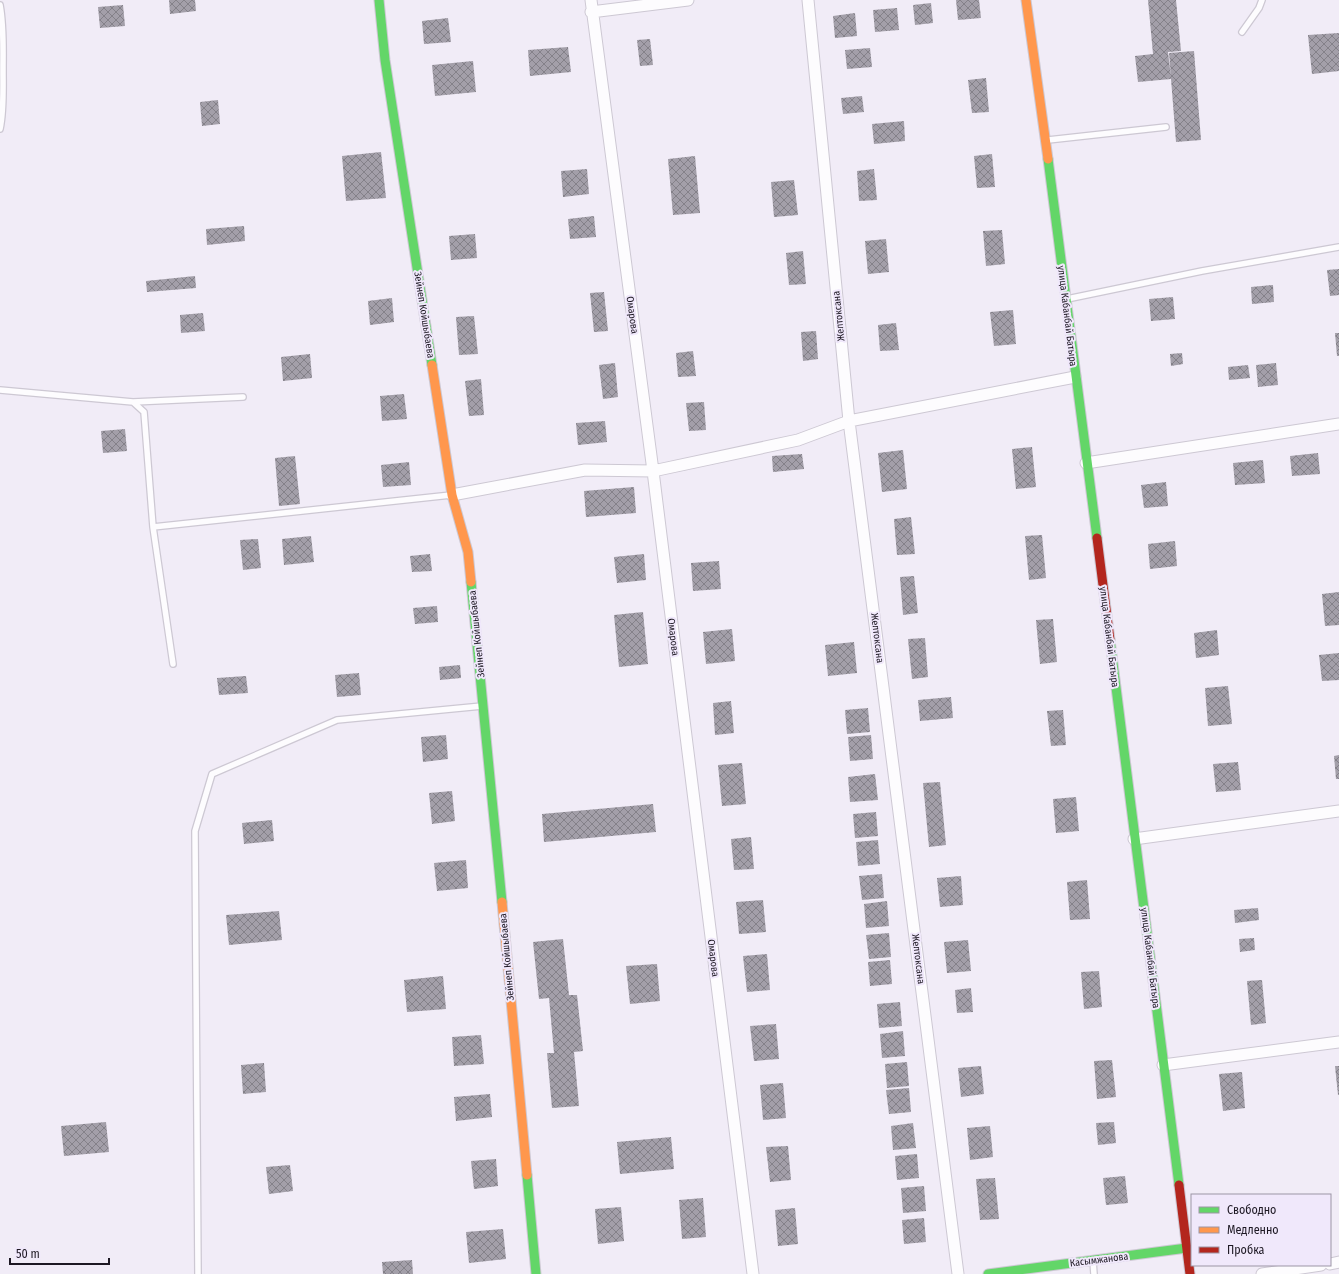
<svg xmlns="http://www.w3.org/2000/svg" width="1339" height="1274" font-family="'Fira Sans Condensed',sans-serif">
  <style>
    .building { fill: url(#building-cross-hatch) }
    .lines { fill: none; stroke-linecap: round; stroke-linejoin: round }
    .lane-casing { stroke: #cdc8d3; stroke-width: 8 }
    .street-casing { stroke: #cdc8d3; stroke-width: 13 }
    .fast-casing { stroke: #cdc8d3; stroke-width: 11 }
    .slow-casing { stroke: #cdc8d3; stroke-width: 11 }
    .jam-casing { stroke: #cdc8d3; stroke-width: 11 }
    .lane { stroke: #fdfcfe; stroke-width: 5.5 }
    .street { stroke: #fdfcfe; stroke-width: 11 }
    .fast { stroke: #63d668; stroke-width: 9 }
    .slow { stroke: #ff974d; stroke-width: 9 }
    .jam { stroke: #b3261e; stroke-width: 9 }
    .labels { text-anchor: middle; dominant-baseline: central; stroke-width: 4; stroke-linejoin: round; paint-order: stroke }
    .street-label { font-size: 10px; fill: #1d1823; stroke: #f0e8fb }
  </style>
  <defs>
    <pattern id="building-cross-hatch" width="8" height="8" patternUnits="userSpaceOnUse"><rect width="8" height="8" fill="#a39fa9"/><path d="M0 0l8 8M0 8l8-8" fill="none" stroke="#848189"/></pattern>
  </defs>
  <rect width="100%" height="100%" fill="#f1ecf7"/>
  <path class="building" d="M 169,0 L 195,0 L 196,11 L 170,14 Z
    M 956,0 L 979,0 L 981,18 L 958,20 Z
    M 1148,0 L 1176,0 L 1181,51 L 1168,52 L 1171,77 L 1169,53 L 1194,51 L 1201,140 L 1176,142 L 1171,79 L 1138,82 L 1135,56 L 1153,54 Z
    M 931,3 L 933,23 L 915,25 L 913,5 Z
    M 123,5 L 125,26 L 100,28 L 98,7 Z
    M 897,8 L 899,30 L 875,32 L 873,10 Z
    M 855,13 L 857,36 L 835,38 L 833,16 Z
    M 448,18 L 451,42 L 424,44 L 422,21 Z
    M 1339,33 L 1339,71 L 1312,74 L 1308,35 Z
    M 650,39 L 653,65 L 640,66 L 637,40 Z
    M 568,47 L 571,72 L 530,76 L 528,50 Z
    M 870,48 L 872,67 L 847,69 L 845,50 Z
    M 473,61 L 476,92 L 435,96 L 432,65 Z
    M 986,78 L 989,112 L 972,113 L 968,80 Z
    M 862,96 L 864,112 L 843,114 L 841,98 Z
    M 218,100 L 220,124 L 202,126 L 200,102 Z
    M 904,121 L 905,141 L 874,144 L 872,124 Z
    M 381,152 L 386,198 L 346,201 L 342,156 Z
    M 992,154 L 995,187 L 977,188 L 974,156 Z
    M 695,156 L 700,213 L 673,215 L 668,159 Z
    M 587,169 L 589,194 L 563,197 L 561,171 Z
    M 874,169 L 877,200 L 859,201 L 857,171 Z
    M 794,180 L 798,215 L 774,217 L 771,182 Z
    M 594,216 L 596,237 L 570,239 L 568,219 Z
    M 244,226 L 245,241 L 207,245 L 206,229 Z
    M 1002,230 L 1005,264 L 986,266 L 983,231 Z
    M 475,234 L 477,258 L 451,260 L 449,236 Z
    M 886,239 L 889,272 L 868,274 L 865,241 Z
    M 803,251 L 806,284 L 789,285 L 786,253 Z
    M 1339,269 L 1339,295 L 1330,296 L 1327,270 Z
    M 195,276 L 196,288 L 147,292 L 146,281 Z
    M 1273,285 L 1274,302 L 1252,304 L 1251,287 Z
    M 604,292 L 608,331 L 594,332 L 590,293 Z
    M 1173,297 L 1175,319 L 1151,321 L 1149,299 Z
    M 392,298 L 394,322 L 370,325 L 368,301 Z
    M 1013,310 L 1016,344 L 994,346 L 990,312 Z
    M 203,313 L 205,331 L 181,333 L 180,315 Z
    M 474,316 L 478,354 L 459,355 L 456,317 Z
    M 896,323 L 899,350 L 880,351 L 878,325 Z
    M 816,331 L 818,359 L 803,361 L 801,332 Z
    M 1335,333 L 1339,333 L 1339,356 L 1337,356 Z
    M 693,351 L 696,376 L 678,377 L 676,353 Z
    M 1182,353 L 1183,364 L 1171,366 L 1170,354 Z
    M 310,354 L 312,378 L 283,381 L 281,357 Z
    M 615,363 L 618,397 L 603,399 L 599,365 Z
    M 1276,363 L 1278,385 L 1258,387 L 1256,365 Z
    M 1248,365 L 1250,378 L 1229,380 L 1228,367 Z
    M 481,379 L 484,415 L 469,416 L 465,381 Z
    M 404,394 L 407,419 L 382,421 L 380,396 Z
    M 704,402 L 706,430 L 689,431 L 686,403 Z
    M 605,421 L 607,442 L 578,445 L 576,423 Z
    M 125,429 L 127,451 L 103,453 L 101,431 Z
    M 1032,447 L 1036,487 L 1016,489 L 1012,449 Z
    M 903,450 L 907,489 L 882,492 L 878,453 Z
    M 1318,453 L 1320,474 L 1292,476 L 1290,456 Z
    M 802,454 L 804,469 L 773,472 L 772,456 Z
    M 295,456 L 300,504 L 279,506 L 275,458 Z
    M 1263,460 L 1265,483 L 1235,485 L 1233,463 Z
    M 409,462 L 411,485 L 383,487 L 381,465 Z
    M 1166,482 L 1168,506 L 1144,508 L 1141,485 Z
    M 634,487 L 636,513 L 586,517 L 584,491 Z
    M 911,517 L 915,554 L 897,555 L 894,519 Z
    M 1042,535 L 1046,578 L 1029,580 L 1025,536 Z
    M 311,536 L 314,562 L 284,565 L 282,539 Z
    M 258,539 L 261,568 L 243,570 L 240,540 Z
    M 1175,541 L 1177,566 L 1150,569 L 1148,544 Z
    M 430,554 L 432,571 L 412,572 L 410,556 Z
    M 644,554 L 646,580 L 617,583 L 614,557 Z
    M 719,561 L 721,589 L 693,591 L 691,563 Z
    M 914,576 L 918,613 L 903,615 L 900,577 Z
    M 1339,592 L 1339,625 L 1325,626 L 1322,594 Z
    M 437,606 L 438,622 L 415,624 L 413,608 Z
    M 643,612 L 648,664 L 619,667 L 614,615 Z
    M 1053,619 L 1057,662 L 1040,664 L 1036,620 Z
    M 732,629 L 735,661 L 706,664 L 703,632 Z
    M 1217,630 L 1219,655 L 1196,658 L 1194,633 Z
    M 925,638 L 928,677 L 912,679 L 908,639 Z
    M 854,642 L 857,673 L 828,676 L 825,645 Z
    M 1339,653 L 1339,680 L 1322,681 L 1319,655 Z
    M 460,665 L 461,678 L 440,680 L 439,667 Z
    M 359,673 L 361,695 L 337,697 L 335,675 Z
    M 246,676 L 248,693 L 219,695 L 217,678 Z
    M 1228,686 L 1232,724 L 1208,726 L 1205,688 Z
    M 951,697 L 953,718 L 920,721 L 918,700 Z
    M 731,701 L 734,733 L 715,735 L 713,703 Z
    M 868,708 L 870,732 L 847,734 L 845,710 Z
    M 1063,710 L 1066,745 L 1051,746 L 1047,711 Z
    M 446,735 L 448,759 L 423,762 L 421,737 Z
    M 871,735 L 873,759 L 850,761 L 848,737 Z
    M 1339,755 L 1339,779 L 1336,779 L 1334,756 Z
    M 1238,762 L 1241,790 L 1216,792 L 1213,764 Z
    M 742,763 L 746,804 L 722,806 L 718,765 Z
    M 875,774 L 878,800 L 850,802 L 848,777 Z
    M 940,782 L 946,845 L 929,847 L 923,783 Z
    M 452,791 L 455,821 L 432,824 L 429,793 Z
    M 1076,797 L 1079,831 L 1056,833 L 1053,799 Z
    M 653,804 L 656,832 L 544,842 L 542,814 Z
    M 876,812 L 878,836 L 855,838 L 853,814 Z
    M 272,820 L 274,841 L 244,844 L 242,823 Z
    M 751,837 L 754,869 L 734,870 L 731,839 Z
    M 878,840 L 880,864 L 858,866 L 856,842 Z
    M 466,860 L 468,888 L 437,891 L 434,863 Z
    M 882,874 L 884,898 L 862,900 L 859,876 Z
    M 961,876 L 963,905 L 940,907 L 937,878 Z
    M 1087,880 L 1090,919 L 1070,920 L 1067,882 Z
    M 763,900 L 766,932 L 739,934 L 736,902 Z
    M 887,901 L 889,926 L 866,928 L 864,904 Z
    M 1258,908 L 1259,920 L 1235,923 L 1234,910 Z
    M 279,911 L 282,940 L 229,945 L 226,915 Z
    M 889,933 L 891,957 L 869,959 L 866,935 Z
    M 1254,938 L 1255,950 L 1240,952 L 1239,939 Z
    M 563,939 L 569,995 L 577,995 L 583,1051 L 574,1052 L 579,1106 L 552,1108 L 547,1053 L 554,1053 L 549,998 L 539,999 L 533,942 Z
    M 968,940 L 971,971 L 947,973 L 944,942 Z
    M 767,954 L 770,990 L 747,992 L 743,956 Z
    M 890,960 L 892,984 L 870,986 L 868,962 Z
    M 657,964 L 660,1001 L 630,1004 L 626,966 Z
    M 1099,971 L 1102,1007 L 1084,1009 L 1081,972 Z
    M 443,976 L 446,1009 L 407,1012 L 404,980 Z
    M 1262,980 L 1266,1023 L 1251,1025 L 1247,981 Z
    M 971,988 L 973,1012 L 957,1013 L 955,990 Z
    M 900,1002 L 902,1026 L 879,1028 L 877,1004 Z
    M 776,1024 L 779,1059 L 754,1061 L 750,1026 Z
    M 903,1031 L 905,1056 L 882,1058 L 880,1034 Z
    M 481,1035 L 484,1064 L 454,1066 L 452,1037 Z
    M 1112,1060 L 1116,1097 L 1097,1099 L 1094,1061 Z
    M 907,1062 L 909,1086 L 887,1088 L 885,1064 Z
    M 264,1063 L 266,1092 L 243,1094 L 241,1065 Z
    M 981,1066 L 984,1094 L 961,1097 L 958,1068 Z
    M 1335,1066 L 1339,1066 L 1339,1095 L 1338,1095 Z
    M 1242,1072 L 1245,1108 L 1223,1111 L 1219,1074 Z
    M 783,1083 L 786,1118 L 763,1120 L 760,1085 Z
    M 909,1088 L 911,1112 L 889,1114 L 886,1090 Z
    M 490,1094 L 492,1117 L 456,1121 L 454,1097 Z
    M 106,1122 L 109,1152 L 64,1156 L 61,1126 Z
    M 1114,1122 L 1116,1143 L 1098,1145 L 1096,1123 Z
    M 913,1123 L 916,1148 L 893,1150 L 891,1126 Z
    M 990,1126 L 993,1157 L 970,1160 L 967,1128 Z
    M 671,1137 L 674,1169 L 620,1174 L 617,1142 Z
    M 788,1146 L 791,1180 L 770,1182 L 766,1147 Z
    M 917,1154 L 919,1178 L 897,1180 L 895,1156 Z
    M 496,1159 L 498,1186 L 474,1189 L 471,1161 Z
    M 290,1165 L 293,1191 L 269,1194 L 266,1167 Z
    M 1125,1176 L 1128,1203 L 1106,1205 L 1103,1178 Z
    M 995,1178 L 999,1219 L 980,1220 L 976,1179 Z
    M 924,1186 L 926,1211 L 903,1213 L 901,1188 Z
    M 703,1198 L 706,1237 L 682,1239 L 679,1200 Z
    M 621,1207 L 624,1241 L 598,1244 L 595,1209 Z
    M 795,1208 L 798,1244 L 778,1246 L 775,1210 Z
    M 924,1218 L 926,1242 L 904,1244 L 902,1220 Z
    M 503,1229 L 506,1259 L 469,1263 L 466,1232 Z
    M 412,1260 L 413,1274 L 383,1274 L 382,1262 Z"/>
  <g class="lines">
    <g class="lane-casing">
      <path id="lane" d="M 0,5 C 4,27 3,48 3,70 C 3,90 4,110 0,129
        M 1242,32 L 1259,8 L 1262,0
        M 1048,140 L 1166,127
        M 1067,299 L 1202,271 L 1339,247
        M 0,390 L 133,402 L 144,412 L 153,527 L 173,664
        M 133,402 L 243,397
        M 153,527 L 451,495
        M 1093,1261 L 1094,1274
        M 198,1274 L 195,831 L 212,774 L 337,720 L 482,706"/>
    </g>
    <g class="street-casing">
      <path id="street" d="M 591,0 L 653,471 L 753,1274
        M 808,0 L 849,421 L 958,1274
        M 591,12 L 688,0
        M 1086,463 L 1339,424
        M 452,495 L 585,470 L 653,471 L 798,440 L 849,421 L 1075,377
        M 1134,839 L 1339,811
        M 1163,1065 L 1339,1042
        M 1330,1264 L 1339,1262
        M 1262,1274 L 1321,1265"/>
    </g>
    <g class="fast-casing">
      <path id="fast" d="M 379,0 L 385,60 L 432,365
        M 1048,159 L 1097,538
        M 471,582 L 502,902
        M 1110,640 L 1179,1185
        M 527,1175 L 536,1274
        M 988,1274 L 1187,1248"/>
    </g>
    <g class="slow-casing">
      <path id="slow" d="M 1026,0 L 1048,159
        M 432,365 L 452,495 L 468,552 L 471,582
        M 502,902 L 527,1175"/>
    </g>
    <g class="jam-casing">
      <path id="jam" d="M 1097,538 L 1110,640
        M 1179,1185 L 1190,1274"/>
    </g>
    <use href="#lane" class="lane"/>
    <use href="#street" class="street"/>
    <use href="#fast" class="fast"/>
    <use href="#slow" class="slow"/>
    <use href="#jam" class="jam"/>
  </g>
  <g class="labels">
    <g class="street-label">
      <text transform="translate(424 315) rotate(81)">Зейнеп Койшыбаева</text>
      <text transform="translate(632 315) rotate(82)">Омарова</text>
      <text transform="translate(839 316) rotate(-96)">Желтоксана</text>
      <text transform="translate(1067 316) rotate(83)">улица Кабанбай Батыра</text>
      <text transform="translate(477 634) rotate(-96)">Зейнеп Койшыбаева</text>
      <text transform="translate(673 637) rotate(83)">Омарова</text>
      <text transform="translate(1109 637) rotate(83)">улица Кабанбай Батыра</text>
      <text transform="translate(877 638) rotate(83)">Желтоксана</text>
      <text transform="translate(507 957) rotate(-95)">Зейнеп Койшыбаева</text>
      <text transform="translate(713 958) rotate(83)">Омарова</text>
      <text transform="translate(1150 958) rotate(83)">улица Кабанбай Батыра</text>
      <text transform="translate(918 959) rotate(83)">Желтоксана</text>
      <text transform="translate(1099 1260) rotate(-7)">Касымжанова</text>
    </g>
  </g>
  <rect x="1191" y="1194" width="140" height="72" fill="#f0e8fb" stroke="#9c95a5"/>
  <rect x="1199" y="1207" width="20" height="6" fill="#63d668" stroke="#9c95a5"/>
  <text x="1227" y="1214" font-size="12" fill="#1d1823">Свободно</text>
  <rect x="1199" y="1227" width="20" height="6" fill="#ff974d" stroke="#9c95a5"/>
  <text x="1227" y="1234" font-size="12" fill="#1d1823">Медленно</text>
  <rect x="1199" y="1247" width="20" height="6" fill="#b3261e" stroke="#9c95a5"/>
  <text x="1227" y="1254" font-size="12" fill="#1d1823">Пробка</text>
  <path d="M10 1258v6h99v-6" fill="none" stroke="#1d1823" stroke-width="2"/>
  <text x="16" y="1258" font-size="12" fill="#1d1823" stroke="#f0e8fb" stroke-width="3" paint-order="stroke">50 m</text>
</svg>
